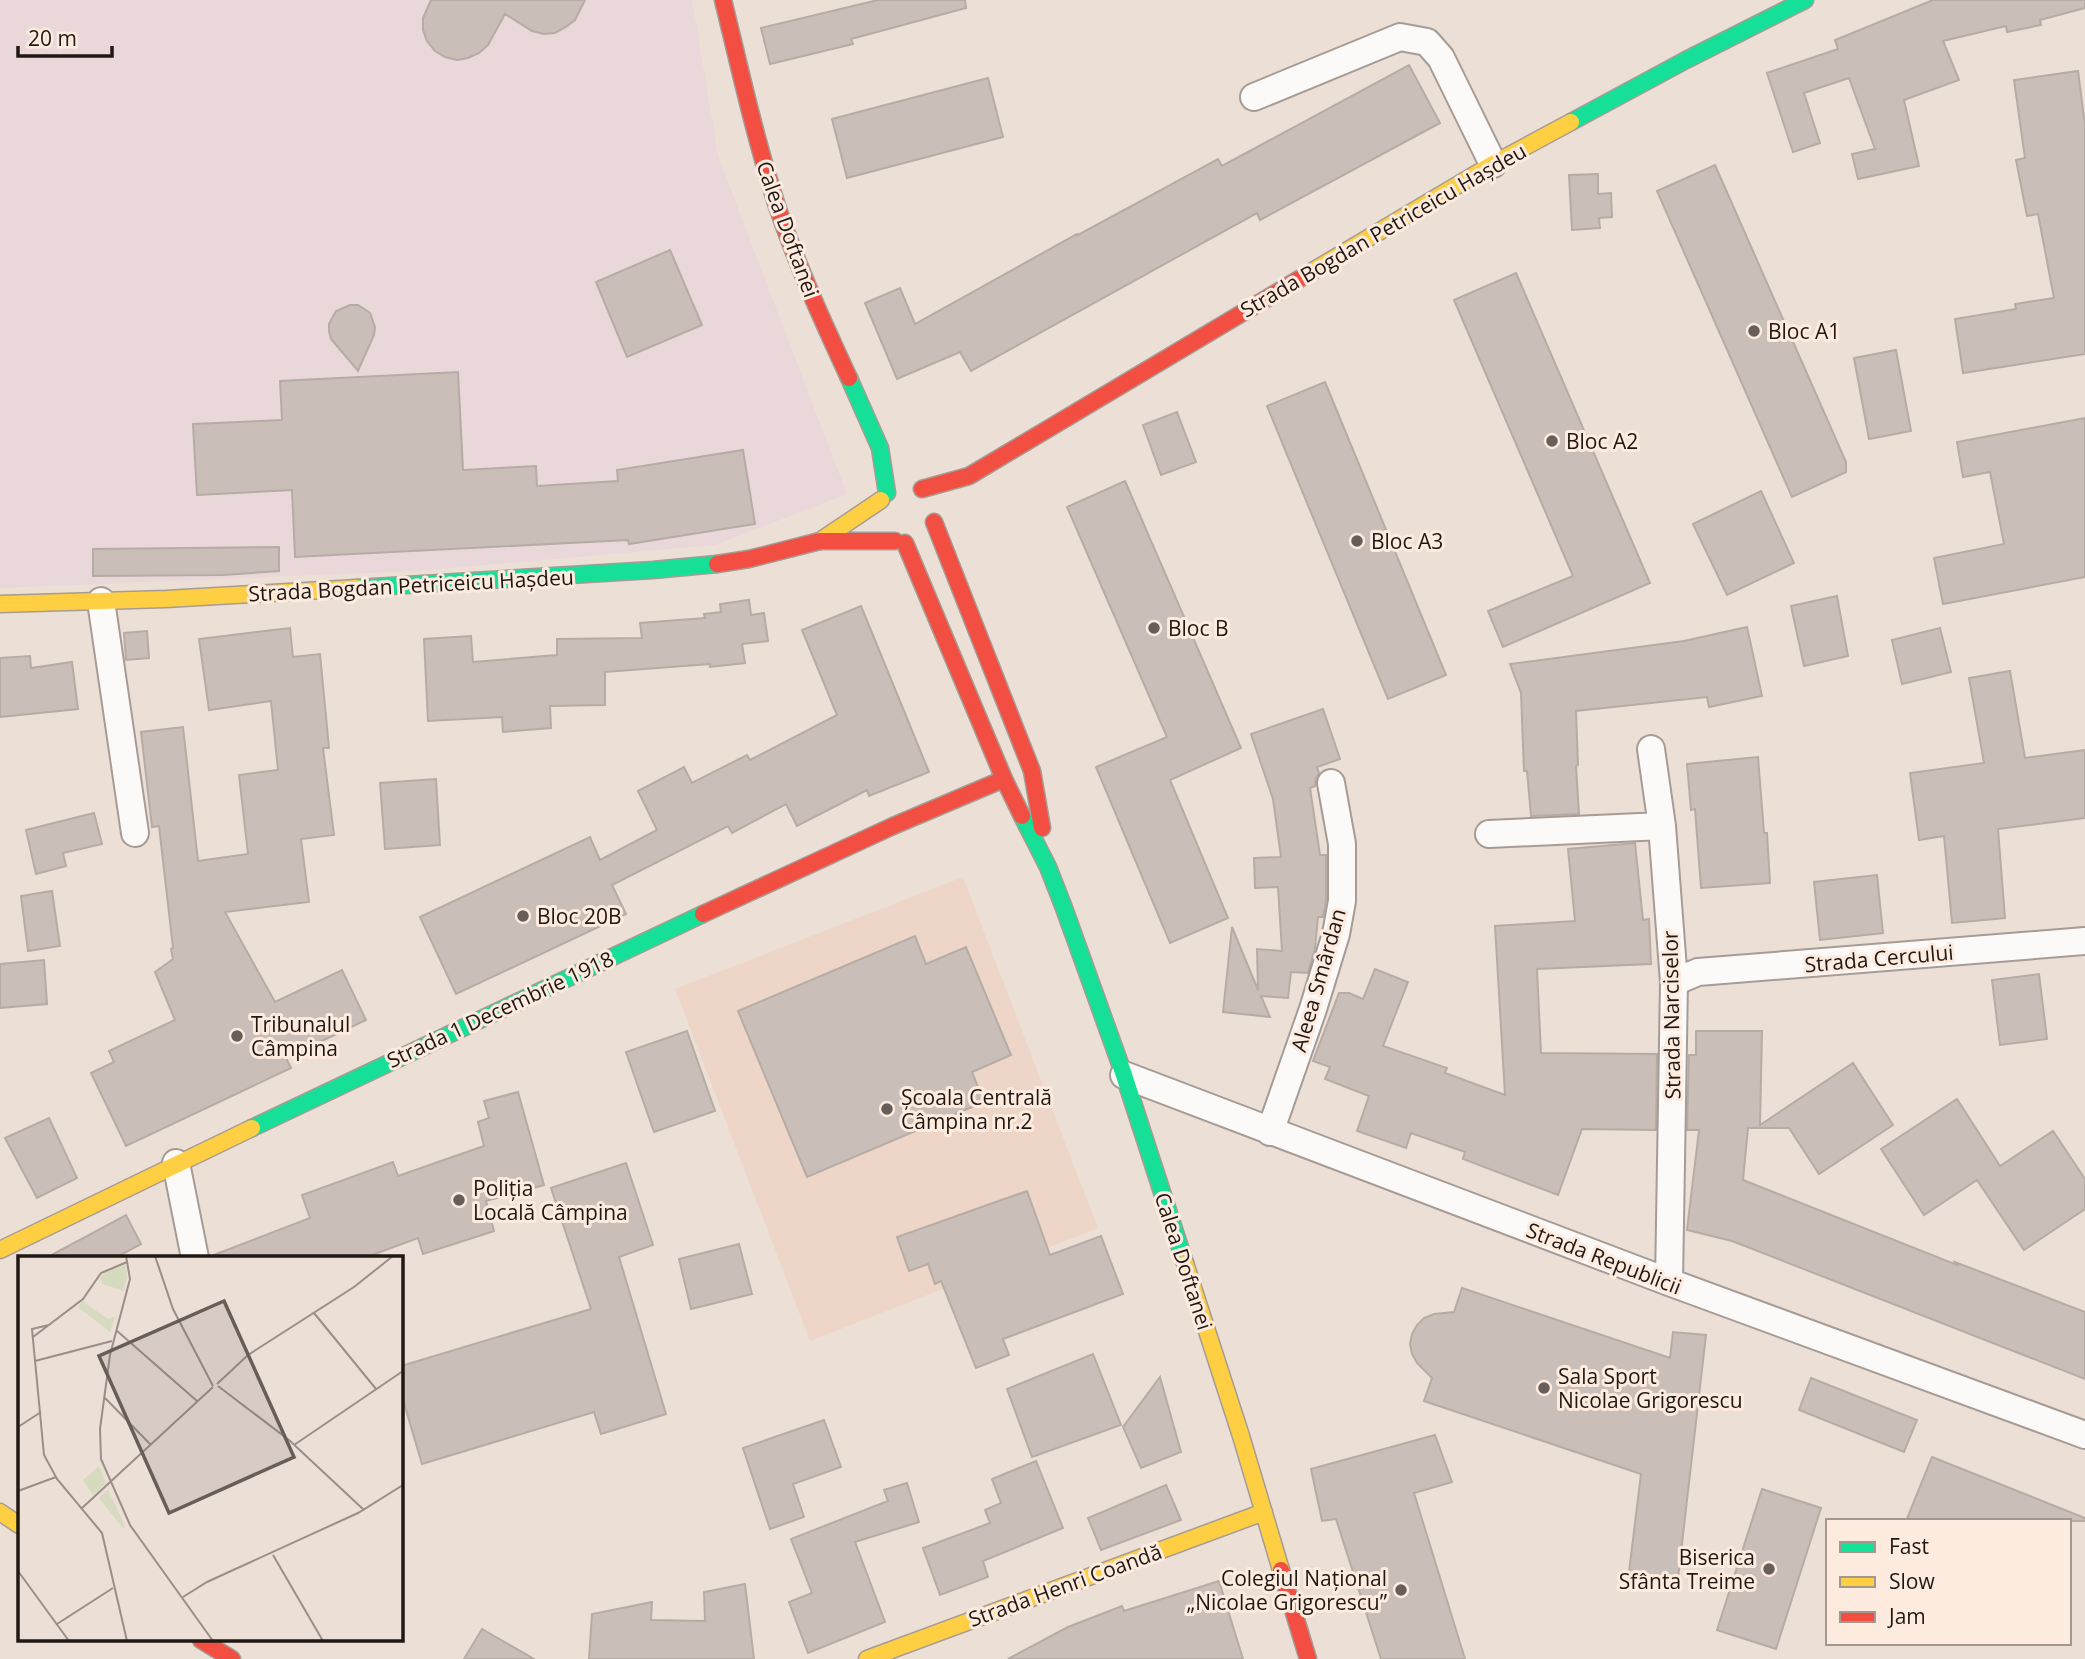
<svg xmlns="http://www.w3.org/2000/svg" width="2085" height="1659" font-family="'Open Sans',sans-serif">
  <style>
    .built { fill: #edd6c8 }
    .industrial { fill: #ead7da }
    .building { fill: #c9bfb8; stroke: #b6aca5; stroke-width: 2 }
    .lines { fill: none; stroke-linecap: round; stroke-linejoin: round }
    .street-casing { stroke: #a69c95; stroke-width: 30 }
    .fast-casing { stroke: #a69c95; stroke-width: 19 }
    .slow-casing { stroke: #a69c95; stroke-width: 19 }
    .jam-casing { stroke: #a69c95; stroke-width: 19 }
    .street { stroke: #fcfaf9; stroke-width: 26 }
    .fast { stroke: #16e098; stroke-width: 16 }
    .slow { stroke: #ffcf43; stroke-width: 16 }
    .jam { stroke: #f24e42; stroke-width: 16 }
    .poi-dot { fill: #675e57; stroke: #feebdf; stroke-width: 2.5 }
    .labels { text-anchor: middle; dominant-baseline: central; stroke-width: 6; stroke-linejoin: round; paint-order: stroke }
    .street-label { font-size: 21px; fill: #201813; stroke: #feebdf }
    .poi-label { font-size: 21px; fill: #201813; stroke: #feebdf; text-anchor: start }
    .inset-road { fill: none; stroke: #9a8f88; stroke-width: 2 }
    .view { fill: #675e57; fill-opacity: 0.15; stroke: #675e57; stroke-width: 3.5 }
    .inset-edge { fill: none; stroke: #201813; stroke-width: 3.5 }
  </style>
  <rect width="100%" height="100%" fill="#ecdfd6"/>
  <path class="built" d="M 963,877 L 1098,1228 L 810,1341 L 675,989 Z"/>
  <path class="industrial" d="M 0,0 L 692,0 L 718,156 L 847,494 L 715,545 L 416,571 L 0,588 Z"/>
  <path class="building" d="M 431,0 L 585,0 L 575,20 L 566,27 L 555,33 L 544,34 L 532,31 L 505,14 L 488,45 L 479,53 L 468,58 L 457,60 L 445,57 L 435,51 L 427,41 L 423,30 L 423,18 Z
    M 878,0 L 965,0 L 966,8 L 851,39 L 853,44 L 770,64 L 761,28 Z
    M 1933,0 L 2085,0 L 2085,8 L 2040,20 L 2041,25 L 2007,32 L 2006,26 L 1943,41 L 1959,80 L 1904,100 L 1919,166 L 1858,179 L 1852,154 L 1875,149 L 1849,78 L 1804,93 L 1820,143 L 1793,152 L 1767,73 L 1838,49 L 1835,40 Z
    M 1409,65 L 1440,123 L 1260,220 L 1257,213 L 971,371 L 960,352 L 897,379 L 865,303 L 900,288 L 915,324 L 1077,234 L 1078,235 L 1218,159 L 1222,166 Z
    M 2078,71 L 2085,125 L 2085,354 L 1963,373 L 1955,319 L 2016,309 L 2015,304 L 2054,298 L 2038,214 L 2027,216 L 2016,160 L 2025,158 L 2014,80 Z
    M 988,78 L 1003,137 L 847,178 L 832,119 Z
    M 1715,165 L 1846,462 L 1846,472 L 1792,497 L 1657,191 Z
    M 1598,174 L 1598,194 L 1611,193 L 1612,217 L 1599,218 L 1600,228 L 1572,230 L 1569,175 Z
    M 670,250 L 702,325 L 627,357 L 596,282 Z
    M 1516,273 L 1650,583 L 1503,647 L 1488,611 L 1573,576 L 1454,300 Z
    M 350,305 L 358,305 L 370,313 L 375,327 L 374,335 L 358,371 L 331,339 L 329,331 L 329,324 L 336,311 Z
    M 1896,350 L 1911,431 L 1869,439 L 1854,358 Z
    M 458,372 L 463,470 L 536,466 L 537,486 L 618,481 L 617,470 L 743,450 L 755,524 L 629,544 L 628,540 L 295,557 L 292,490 L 197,495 L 193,424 L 282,420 L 280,381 Z
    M 1325,382 L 1446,675 L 1388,699 L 1267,406 Z
    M 1177,412 L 1196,462 L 1161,475 L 1143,425 Z
    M 2085,418 L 2085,577 L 1943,604 L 1934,558 L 2004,544 L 1990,472 L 1963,477 L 1957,442 Z
    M 1125,481 L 1241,748 L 1170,780 L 1228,918 L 1170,943 L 1096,767 L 1167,737 L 1067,507 Z
    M 1761,491 L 1794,563 L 1727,595 L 1693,524 Z
    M 279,547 L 279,571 L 223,575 L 93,576 L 93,549 Z
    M 1837,596 L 1848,656 L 1804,666 L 1791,606 Z
    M 749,600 L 751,615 L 764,613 L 768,641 L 742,644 L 745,663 L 710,667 L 710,664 L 605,672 L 605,705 L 550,706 L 551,728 L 503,732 L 502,717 L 428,721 L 424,639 L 471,636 L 473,662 L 557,655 L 557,639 L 642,638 L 640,623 L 705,618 L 704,614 L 721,612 L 720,604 Z
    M 861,606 L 929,772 L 869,796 L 867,790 L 797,826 L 786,804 L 732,833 L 728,826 L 612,885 L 626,914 L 456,994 L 420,917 L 590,837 L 600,860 L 657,830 L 638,791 L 684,767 L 692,783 L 747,755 L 750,760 L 837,715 L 802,630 Z
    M 1747,627 L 1762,696 L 1709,707 L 1707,697 L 1576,711 L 1578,765 L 1576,766 L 1579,814 L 1531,816 L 1527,771 L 1524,771 L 1521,693 L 1510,664 L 1684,641 Z
    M 290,628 L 293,657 L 320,654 L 329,748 L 323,748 L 334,835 L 301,839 L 309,902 L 225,912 L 275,1002 L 342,970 L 366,1020 L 286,1058 L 291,1068 L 126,1146 L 91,1073 L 114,1062 L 109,1051 L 175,1020 L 155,972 L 173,959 L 171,949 L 173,948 L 159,826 L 152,827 L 141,732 L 183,727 L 198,861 L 248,854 L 239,775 L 278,770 L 271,701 L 209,710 L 199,639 Z
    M 1940,628 L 1951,672 L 1902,684 L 1892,640 Z
    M 147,631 L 149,658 L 126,660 L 124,633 Z
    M 30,656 L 31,668 L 72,662 L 78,709 L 0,717 L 0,658 Z
    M 2010,671 L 2025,758 L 2085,750 L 2085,818 L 1998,829 L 2005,918 L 1952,923 L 1944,836 L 1919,840 L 1910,773 L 1984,763 L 1969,678 Z
    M 1323,709 L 1340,759 L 1317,767 L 1319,773 L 1316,778 L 1315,786 L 1310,788 L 1320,855 L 1326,855 L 1326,900 L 1323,917 L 1318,917 L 1315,948 L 1308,973 L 1291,972 L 1288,998 L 1261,996 L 1270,1017 L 1223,1012 L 1232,927 L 1258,990 L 1257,949 L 1282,951 L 1278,887 L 1255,888 L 1254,858 L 1281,857 L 1273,799 L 1251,734 Z
    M 1758,757 L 1764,833 L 1767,833 L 1770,883 L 1701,888 L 1695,809 L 1691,810 L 1687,764 Z
    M 436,779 L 440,845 L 385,849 L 380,783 Z
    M 94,813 L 102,844 L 63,853 L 66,866 L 36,874 L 26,830 Z
    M 1635,843 L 1643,920 L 1649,919 L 1651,964 L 1537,969 L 1541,1053 L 1657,1054 L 1656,1130 L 1582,1129 L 1558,1195 L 1463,1159 L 1465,1152 L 1411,1133 L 1406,1148 L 1357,1131 L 1369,1096 L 1325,1079 L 1330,1067 L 1313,1061 L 1339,993 L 1349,993 L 1363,999 L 1375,969 L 1408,982 L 1383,1046 L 1447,1068 L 1445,1073 L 1505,1095 L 1495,926 L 1575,921 L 1568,849 Z
    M 1877,875 L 1883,933 L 1820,940 L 1814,882 Z
    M 52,891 L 60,946 L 28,951 L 21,896 Z
    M 915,936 L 926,964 L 966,947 L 1011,1055 L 972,1072 L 984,1102 L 807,1177 L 738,1011 Z
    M 44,960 L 47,1004 L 0,1008 L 0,964 Z
    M 2039,974 L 2047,1039 L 2000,1045 L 1992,980 Z
    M 687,1031 L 715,1111 L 654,1132 L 626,1052 Z
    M 1696,1031 L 1762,1031 L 1760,1125 L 1853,1063 L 1893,1125 L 1819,1174 L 1789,1128 L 1748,1128 L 1743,1180 L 1957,1265 L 1955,1262 L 2085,1312 L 2085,1379 L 1732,1241 L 1687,1230 L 1699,1130 L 1687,1130 L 1689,1055 L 1696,1055 Z
    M 518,1092 L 544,1185 L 486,1201 L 494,1231 L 423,1254 L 418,1238 L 364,1258 L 211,1258 L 211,1256 L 310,1218 L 302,1195 L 393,1162 L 398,1176 L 484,1146 L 478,1122 L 489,1118 L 484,1101 Z
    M 1957,1099 L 2000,1166 L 2053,1131 L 2085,1179 L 2085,1209 L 2024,1250 L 1977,1180 L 1924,1215 L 1881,1149 Z
    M 49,1118 L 77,1178 L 37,1198 L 5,1138 Z
    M 626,1163 L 653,1245 L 619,1257 L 666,1414 L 601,1434 L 594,1412 L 422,1464 L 401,1393 L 401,1366 L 591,1309 L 551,1188 Z
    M 1027,1191 L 1050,1255 L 1101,1236 L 1123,1294 L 1003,1339 L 1009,1355 L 976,1368 L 941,1281 L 935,1284 L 928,1264 L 909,1271 L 897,1237 Z
    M 126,1215 L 141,1244 L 115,1258 L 46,1258 Z
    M 739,1244 L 752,1294 L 691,1309 L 679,1259 Z
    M 1462,1288 L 1670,1358 L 1673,1332 L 1706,1335 L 1677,1587 L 1628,1580 L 1641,1474 L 1424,1401 L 1432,1378 L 1417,1363 L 1412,1354 L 1410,1344 L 1412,1334 L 1417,1325 L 1424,1318 L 1434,1314 L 1454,1312 Z
    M 1093,1354 L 1121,1425 L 1032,1457 L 1007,1389 Z
    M 1160,1377 L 1181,1452 L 1141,1468 L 1123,1427 Z
    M 1811,1378 L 1917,1420 L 1904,1452 L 1799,1410 Z
    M 824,1420 L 841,1467 L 793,1484 L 804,1517 L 770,1529 L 743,1448 Z
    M 1435,1435 L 1452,1482 L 1414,1493 L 1465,1659 L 1381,1659 L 1336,1519 L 1322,1521 L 1311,1469 Z
    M 1932,1457 L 2085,1518 L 2085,1521 L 1906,1521 Z
    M 1036,1461 L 1063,1528 L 983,1561 L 988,1577 L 940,1595 L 923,1548 L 990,1523 L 985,1510 L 1001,1503 L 992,1479 Z
    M 907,1483 L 919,1522 L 855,1542 L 885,1622 L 808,1653 L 789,1602 L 812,1593 L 791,1539 L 888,1501 L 884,1490 Z
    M 1166,1485 L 1181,1520 L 1101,1550 L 1088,1518 Z
    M 1762,1489 L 1821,1508 L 1776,1649 L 1717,1630 Z
    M 1219,1581 L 1243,1659 L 1008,1659 L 1068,1627 L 1122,1606 L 1124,1611 Z
    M 745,1584 L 754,1659 L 589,1659 L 592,1614 L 652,1602 L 651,1620 L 705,1621 L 704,1592 Z
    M 482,1629 L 534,1659 L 464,1659 Z"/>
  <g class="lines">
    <g class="street-casing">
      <path id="street" d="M 1254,97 L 1400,37 L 1427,42 L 1441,58 L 1493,164
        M 101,601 L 135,833
        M 1651,749 L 1662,826 L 1674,982 L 1669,1282
        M 1489,834 L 1662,826
        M 1674,982 L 1698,972 L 2085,941
        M 1124,1075 L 1669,1282 L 2085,1435
        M 1270,1132 L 1313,1009 L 1336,934 L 1342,901 L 1342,844 L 1331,783
        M 176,1163 L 195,1258"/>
    </g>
    <g class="fast-casing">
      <path id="fast" d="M 1571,122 L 1686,60 L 1805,0
        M 849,378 L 880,448 L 887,493
        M 357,588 L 653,570 L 717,564
        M 1022,816 L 1048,867 L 1064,908 L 1124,1075 L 1185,1263
        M 252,1128 L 703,914"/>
    </g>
    <g class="slow-casing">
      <path id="slow" d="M 1306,275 L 1493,164 L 1571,122
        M 820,541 L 881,500
        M 0,604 L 166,599 L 357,588
        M 0,1250 L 252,1128
        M 1185,1263 L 1241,1436 L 1281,1570
        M 0,1512 L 19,1525
        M 867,1659 L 1264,1512"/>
    </g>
    <g class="jam-casing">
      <path id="jam" d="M 723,0 C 740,69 755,138 777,206 C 797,265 823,322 849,378
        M 922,489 L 969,476 L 1306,275
        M 934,522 L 1032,771 L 1042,828
        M 905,543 L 1004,779 L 1022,816
        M 717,564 L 749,559 L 820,541 L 895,541
        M 703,914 L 893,826 L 1004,779
        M 1281,1570 L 1308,1659
        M 201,1640 L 232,1659"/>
    </g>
    <use href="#street" class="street"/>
    <use href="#fast" class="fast"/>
    <use href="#slow" class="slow"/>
    <use href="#jam" class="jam"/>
  </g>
  <g class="poi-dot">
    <circle cx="1754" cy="331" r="7"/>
    <circle cx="1552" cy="441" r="7"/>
    <circle cx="1357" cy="541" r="7"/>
    <circle cx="1154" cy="628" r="7"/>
    <circle cx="523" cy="916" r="7"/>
    <circle cx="237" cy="1036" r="7"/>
    <circle cx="887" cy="1109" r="7"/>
    <circle cx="459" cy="1200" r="7"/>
    <circle cx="1544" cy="1388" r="7"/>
    <circle cx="1769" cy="1569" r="7"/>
    <circle cx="1401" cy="1590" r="7"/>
  </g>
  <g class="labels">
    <g class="street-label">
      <text transform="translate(788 229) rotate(70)">Calea Doftanei</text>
      <text transform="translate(1383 230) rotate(-30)">Strada Bogdan Petriceicu Hașdeu</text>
      <text transform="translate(411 585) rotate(-3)">Strada Bogdan Petriceicu Hașdeu</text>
      <text transform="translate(1879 958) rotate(-5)">Strada Cercului</text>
      <text transform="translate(1318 980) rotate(-74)">Aleea Smârdan</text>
      <text transform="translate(500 1009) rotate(-25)">Strada 1 Decembrie 1918</text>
      <text transform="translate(1671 1015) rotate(-91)">Strada Narciselor</text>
      <text transform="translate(1604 1258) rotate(21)">Strada Republicii</text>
      <text transform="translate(1184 1261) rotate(72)">Calea Doftanei</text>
      <text transform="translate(1065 1585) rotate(-20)">Strada Henri Coandă</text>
    </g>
    <g class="poi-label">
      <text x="1768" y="331">Bloc A1</text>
      <text x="1566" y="441">Bloc A2</text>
      <text x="1371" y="541">Bloc A3</text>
      <text x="1168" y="628">Bloc B</text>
      <text x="537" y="916">Bloc 20B</text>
      <text x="251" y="1024">Tribunalul<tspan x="251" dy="24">Câmpina</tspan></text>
      <text x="901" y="1097">Școala Centrală<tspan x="901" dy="24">Câmpina nr.2</tspan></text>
      <text x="473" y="1188">Poliția<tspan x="473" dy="24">Locală Câmpina</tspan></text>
      <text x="1558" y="1376">Sala Sport<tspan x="1558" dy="24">Nicolae Grigorescu</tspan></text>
      <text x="1755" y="1557" text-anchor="end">Biserica<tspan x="1755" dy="24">Sfânta Treime</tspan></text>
      <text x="1387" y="1578" text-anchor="end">Colegiul Național<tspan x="1387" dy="24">„Nicolae Grigorescu”</tspan></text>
    </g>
  </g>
  <g transform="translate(18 1256)">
    <rect width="385" height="385" fill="#ecdfd6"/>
    <path d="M 107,8 L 109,22 L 105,35 L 85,28 L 82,23 L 87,16 ZM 64,45 L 90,63 L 97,60 L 92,76 L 60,51 ZM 81,210 L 88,227 L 75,239 L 65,224 ZM 90,234 L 107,270 L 105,272 L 81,242 Z" fill="#d6dabe"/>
    <path class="inset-road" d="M 108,0 L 112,23 L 92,99 L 82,173 L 83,203 L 112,269 L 195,385M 137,0 L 155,53 L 195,130M 296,57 L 358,133M 31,69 L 14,73 L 26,199 L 39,223 L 84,277 L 109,385M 98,74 L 179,145M 15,81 L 65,43 L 83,17 L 109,6M 17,105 L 94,85M 199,128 L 230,99 L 336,31 L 375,0M 200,130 L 271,184 L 346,254M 87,142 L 133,189M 0,171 L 23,156M 276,189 L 385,115M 0,235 L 38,221M 63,253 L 195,131M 255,299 L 305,385M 0,315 L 51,385M 165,341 L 189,326 L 340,257 L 385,229M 39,368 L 95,332"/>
    <path class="view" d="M 206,45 L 276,201 L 151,257 L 81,100 Z"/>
    <rect width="385" height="385" class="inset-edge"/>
  </g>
  <rect x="1826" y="1519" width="245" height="126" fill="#feebdf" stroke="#a5978d" stroke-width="2"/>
  <rect x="1840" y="1542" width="35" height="10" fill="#16e098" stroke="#a5978d" stroke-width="2"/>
  <text x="1889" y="1554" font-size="21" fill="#201813">Fast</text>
  <rect x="1840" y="1577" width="35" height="10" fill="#ffcf43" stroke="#a5978d" stroke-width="2"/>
  <text x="1889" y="1589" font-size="21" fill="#201813">Slow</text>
  <rect x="1840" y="1612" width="35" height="10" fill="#f24e42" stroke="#a5978d" stroke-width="2"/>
  <text x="1889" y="1624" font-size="21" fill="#201813">Jam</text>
  <path d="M18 46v10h94v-10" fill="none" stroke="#201813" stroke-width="3.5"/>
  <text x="28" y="46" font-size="21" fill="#201813" stroke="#feebdf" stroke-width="5" paint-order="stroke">20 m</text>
</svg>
